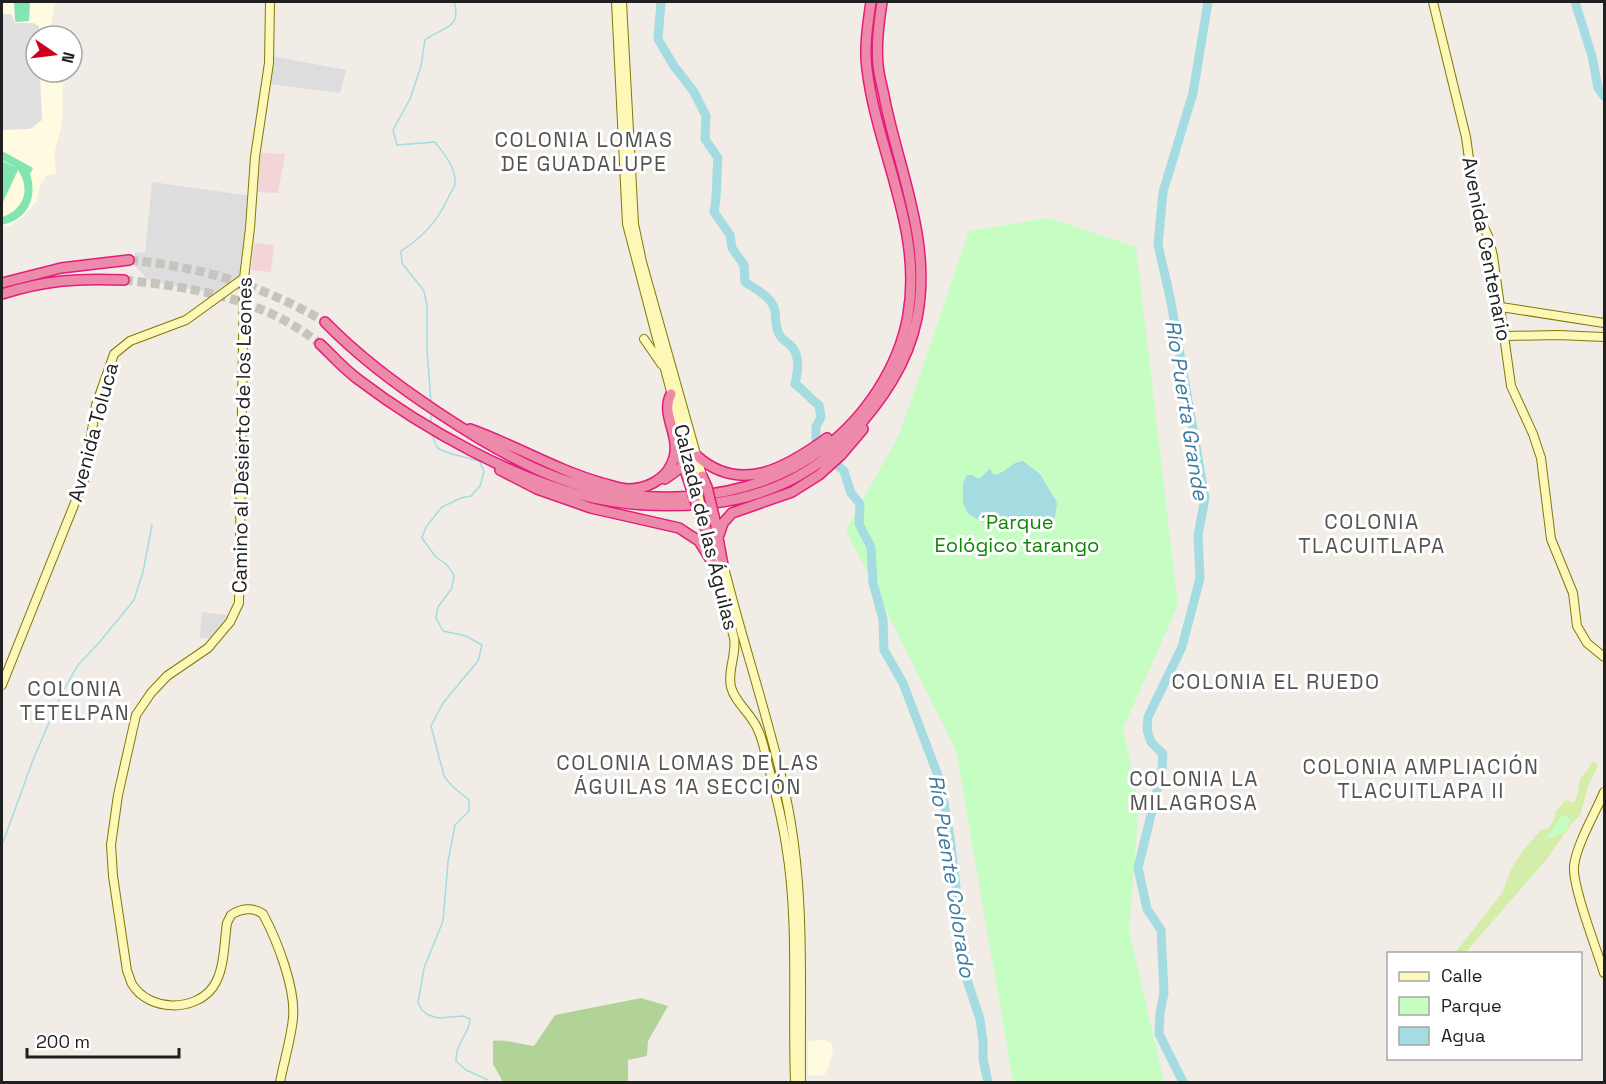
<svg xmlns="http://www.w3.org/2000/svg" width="1606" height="1084" font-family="'Space Grotesk',sans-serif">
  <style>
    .residential { fill: #dedddd }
    .commercial { fill: #f3d5d8 }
    .education { fill: #fffbe1 }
    .grass { fill: #d4eea9 }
    .forest { fill: #b2d398 }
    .park { fill: #c5fdc2 }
    .pitch { fill: #80e5b0 }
    .parking { fill: #e0e0e0 }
    .water { fill: #a4dce1 }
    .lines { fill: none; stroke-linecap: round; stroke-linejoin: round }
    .stream { stroke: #a4dce1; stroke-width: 1.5 }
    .river { stroke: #a4dce1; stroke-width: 9 }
    .highway-tunnel { stroke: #c7c3be; stroke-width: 9; stroke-dasharray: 9 4.5; stroke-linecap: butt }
    .secondary-casing { stroke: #7e7b00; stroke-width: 10 }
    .highway-casing { stroke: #e61c7d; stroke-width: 12 }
    .secondary { stroke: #fdf7b8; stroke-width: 8 }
    .highway { stroke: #ed8aaa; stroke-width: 9 }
    .secondary-bridge-casing { stroke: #7e7b00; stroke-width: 10; stroke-linecap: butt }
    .highway-bridge-casing { stroke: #e61c7d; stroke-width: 12; stroke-linecap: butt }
    .secondary-bridge { stroke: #fdf7b8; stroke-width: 8 }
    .highway-bridge { stroke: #ed8aaa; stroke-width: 9 }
    .labels { text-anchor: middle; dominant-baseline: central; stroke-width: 6; stroke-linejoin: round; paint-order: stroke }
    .street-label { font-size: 20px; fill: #202020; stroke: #fff }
    .park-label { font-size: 20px; fill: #0c8805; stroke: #fff }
    .neighbourhood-label { font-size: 21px; letter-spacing: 1.5px; fill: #535353; stroke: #fff }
    .water-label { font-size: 21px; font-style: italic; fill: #3e7b9e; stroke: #fff }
  </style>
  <rect width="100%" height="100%" fill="#f1ece6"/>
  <path class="residential" d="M 272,56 L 346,70 L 340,93 L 269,84 Z
    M 152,182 L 251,196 L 241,261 L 242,262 L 241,279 L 221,295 L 150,281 L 135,266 L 135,252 L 145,253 Z
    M 202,612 L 225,615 L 233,615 L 216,638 L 200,638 Z"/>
  <path class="commercial" d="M 261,153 L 285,154 L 278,193 L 256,192 Z
    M 254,243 L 274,245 L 271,272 L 251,270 Z"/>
  <path class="education" d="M 2,2 L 55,2 L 50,31 L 53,36 L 36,36 L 36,72 L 63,72 L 62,123 L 54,155 L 56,173 L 46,176 L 41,183 L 37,201 L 23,217 L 9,226 L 2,226 Z
    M 825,1040 L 831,1043 L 833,1051 L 826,1073 L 820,1076 L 808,1075 L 808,1041 Z"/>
  <path class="grass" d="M 1593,762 L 1596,762 L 1598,766 L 1588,786 L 1580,816 L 1572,823 L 1547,859 L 1465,953 L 1454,954 L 1502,893 L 1512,867 L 1525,848 L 1541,830 L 1549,828 L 1555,817 L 1555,812 L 1566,800 L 1573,803 L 1577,796 L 1580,779 Z"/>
  <path class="forest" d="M 641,998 L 668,1006 L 648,1041 L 647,1056 L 628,1060 L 628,1082 L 503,1082 L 493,1064 L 493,1041 C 507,1039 520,1045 534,1046 L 555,1015 Z"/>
  <path class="park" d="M 1049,218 L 1136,247 L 1178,605 L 1123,728 L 1139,806 L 1129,930 L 1164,1082 L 1013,1082 L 956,750 L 846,530 L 900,433 L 969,231 Z
    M 1563,814 L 1571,820 L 1565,832 L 1544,840 Z"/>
  <path class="pitch" d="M 14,2 L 30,2 L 29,21 L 17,22 L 15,21 Z
    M 2,151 L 33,168 L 30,174 C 38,198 27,220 2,225 L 2,217 C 24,210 31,189 18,170 L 2,204 L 2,161 L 17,168 L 2,160 Z"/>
  <path class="parking" d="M 2,14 L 11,14 L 15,23 L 33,23 L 39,26 L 39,36 L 36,36 L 36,72 L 40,72 L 42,120 L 30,129 L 2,130 Z"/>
  <path class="water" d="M 1023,461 L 1040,474 L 1055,499 L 1057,503 L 1055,518 L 1038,525 L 1024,527 L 983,522 L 968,514 L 963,503 L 963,483 L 967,475 L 972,475 L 979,479 L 990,469 L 994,475 C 1006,473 1011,462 1023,461 Z"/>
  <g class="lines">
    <path class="stream" d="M 431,403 L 427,349 L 427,306 L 424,291 L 402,263 L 401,251 C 422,238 439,219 449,196 C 451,192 455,187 455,183 C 456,167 444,154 435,142 L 397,145 L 393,130 L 410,99 L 421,66 L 425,40 C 440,28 463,29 454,2
      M 431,414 L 431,424
      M 432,432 C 433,436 434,443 437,447 C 442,454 470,457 480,462 L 484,472 L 480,486 L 471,496 L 461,498 L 442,507 L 426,527 L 422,538 L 435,556 L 447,565 L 454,575 L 452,588 L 438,607 L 436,618 L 443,631 L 466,636 L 482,645 L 478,661 L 443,703 L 431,726 L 444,776 L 452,786 L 469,800 L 469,811 L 455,825 L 448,862 L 443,921 L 424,968 L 418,1003 L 422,1010 L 428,1015 L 439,1018 L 463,1016 L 470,1019 C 469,1036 456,1040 456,1061 L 466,1070 L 488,1080
      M 2,845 L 33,760 L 61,695 L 78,665 L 98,644 L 134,600 L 143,572 L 152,525"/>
    <path class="river" d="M 661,2 L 658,39 L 674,66 L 694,92 L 706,116 L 705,139 L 718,158 C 716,176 718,194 714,212 L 730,235 L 732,248 L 744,265 L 745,282 C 756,289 773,298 775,311 C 776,320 775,326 779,334 C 782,340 785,340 789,344 C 801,354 798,371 795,384 C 805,391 810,399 819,405 L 821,417 L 816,427 L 816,446 L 821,449
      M 1575,2 L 1592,56 L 1598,88 L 1604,96
      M 832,456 L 834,462 L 844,471 L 851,493 L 860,504 L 859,524 L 871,547 L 873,583 L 883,619 L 884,650 L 903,683 L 940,781 L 950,837 L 967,980 L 980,1019 L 983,1041 L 983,1059 L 988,1082
      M 1183,1082 L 1159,1034 L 1160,1013 L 1164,993 L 1161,930 L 1147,909 L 1138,868 L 1162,770 L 1163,754 L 1151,742 L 1147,730 L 1148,717 L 1182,647 L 1200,578 L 1198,535 L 1205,498 L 1170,297 L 1158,245 L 1163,192 L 1193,93 L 1208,2"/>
    <path class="highway-tunnel" d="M 129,260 C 198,266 265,286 325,322
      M 124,280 C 193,287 265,299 320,344"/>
    <g class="secondary-casing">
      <path id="secondary" d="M 270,2 L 269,63 L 255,157 L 250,228 L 244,278 L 239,603 L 230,622 L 208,648 L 167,676 L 151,693 L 136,715 L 118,795 L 111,845 L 113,876 L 127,971 C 129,975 130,980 132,984 C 149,1012 195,1012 213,987 C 225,970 224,942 227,923 L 231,915 C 241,908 254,907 263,914 C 277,940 296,989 293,1018 C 291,1039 284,1061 280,1082
        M 616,2 L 627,224 L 696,487
        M 622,2 L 634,224 L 642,262 L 703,479
        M 1433,2 L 1466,137 L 1476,210 L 1488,236 L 1493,256 L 1511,386 L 1533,434 L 1541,458 L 1551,539 L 1573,593 L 1577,626 L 1587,643 L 1604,657
        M 1501,307 L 1604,323
        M 1505,336 L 1558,335 L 1604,337
        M 644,339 L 662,365
        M 705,526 L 734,638 C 737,654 727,671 731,687 C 735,703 752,714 758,730 C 763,740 765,753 768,765 C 775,791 782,818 786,845 C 799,921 792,1005 795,1082
        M 722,559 C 741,639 769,717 786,797 C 806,890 800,988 801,1082
        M 2,685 L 84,480 L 96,405 L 114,354 L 130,341 L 186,320 L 244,278
        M 1604,792 C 1595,814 1577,843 1574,866 C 1572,886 1597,950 1604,973"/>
    </g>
    <g class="highway-casing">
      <path id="highway" d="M 2,283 L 61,268 L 129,260
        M 2,294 C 46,280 78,278 124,280
        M 325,322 C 359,357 398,386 439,413 C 472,435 506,456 543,472 C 631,510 745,507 823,449 C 865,418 899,367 908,315 C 923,229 877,152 867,69 C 864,47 868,23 871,2
        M 320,344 C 333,356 345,370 359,380 C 422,428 518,482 594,498 C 630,506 668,507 705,504 C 760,499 811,477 850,436 C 881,402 908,364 917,318 C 932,244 900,173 885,101 C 883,89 879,77 878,65 C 876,43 879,23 882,2
        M 470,429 C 515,445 556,470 602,483 C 611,485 620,489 629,489 C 646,489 664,480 671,465 C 685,439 659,417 671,394
        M 677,447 L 691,488
        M 697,456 C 741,495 787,467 827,438
        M 500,470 L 537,489 L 591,508 L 679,528 L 699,541 L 714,565
        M 702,476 L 707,487
        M 665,479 L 683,466
        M 714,516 L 723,565
        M 701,519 L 706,529
        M 719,535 L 723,523 L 732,513 L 792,492 L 819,475 L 841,455 L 863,429"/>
    </g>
    <use href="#secondary" class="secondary"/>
    <use href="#highway" class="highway"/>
    <g class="secondary-bridge-casing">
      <path id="secondary-bridge" d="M 696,487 L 701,506"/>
    </g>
    <g class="highway-bridge-casing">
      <path id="highway-bridge" d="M 707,487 L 714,516
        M 691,488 L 701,519"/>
    </g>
    <use href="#secondary-bridge" class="secondary-bridge"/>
    <use href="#highway-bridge" class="highway-bridge"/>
  </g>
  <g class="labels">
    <g class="street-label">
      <text transform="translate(1487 249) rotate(79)">Avenida Centenario</text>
      <text transform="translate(93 432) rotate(-75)">Avenida Toluca</text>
      <text transform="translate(242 435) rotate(-89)">Camino al Desierto de los Leones</text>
      <text transform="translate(706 527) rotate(76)">Calzada de las Águilas</text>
    </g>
    <g class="park-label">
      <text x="1017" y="522">´Parque<tspan x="1017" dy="23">Eológico tarango</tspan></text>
    </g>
    <g class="neighbourhood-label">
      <text x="584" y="139">COLONIA LOMAS<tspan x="584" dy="24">DE GUADALUPE</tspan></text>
      <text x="1372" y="521">COLONIA<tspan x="1372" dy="24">TLACUITLAPA</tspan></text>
      <text x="1276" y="681">COLONIA EL RUEDO</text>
      <text x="75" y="688">COLONIA<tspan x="75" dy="24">TETELPAN</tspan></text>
      <text x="688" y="762">COLONIA LOMAS DE LAS<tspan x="688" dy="24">ÁGUILAS 1A SECCIÓN</tspan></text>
      <text x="1421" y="766">COLONIA AMPLIACIÓN<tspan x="1421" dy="24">TLACUITLAPA II</tspan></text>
      <text x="1194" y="778">COLONIA LA<tspan x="1194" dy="24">MILAGROSA</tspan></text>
    </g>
    <g class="water-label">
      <text transform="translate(1187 410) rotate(81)">Río Puerta Grande</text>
      <text transform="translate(952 876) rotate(81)">Río Puente Colorado</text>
    </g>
  </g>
  <rect width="1606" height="1084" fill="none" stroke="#202020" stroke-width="6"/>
  <rect x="1387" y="952" width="195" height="108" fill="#ffffff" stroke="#a6a6a6" stroke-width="1.5"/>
  <rect x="1399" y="972" width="30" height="9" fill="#fdf7b8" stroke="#a6a6a6" stroke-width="1.5"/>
  <text x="1441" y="982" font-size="18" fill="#202020">Calle</text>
  <rect x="1399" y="997" width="30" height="18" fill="#c5fdc2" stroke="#a6a6a6" stroke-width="1.5"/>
  <text x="1441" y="1012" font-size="18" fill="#202020">Parque</text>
  <rect x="1399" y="1027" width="30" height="18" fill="#a4dce1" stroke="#a6a6a6" stroke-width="1.5"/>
  <text x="1441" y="1042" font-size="18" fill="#202020">Agua</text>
  <g transform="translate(54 54) rotate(104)"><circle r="28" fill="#ffffff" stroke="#a6a6a6" stroke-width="1.5"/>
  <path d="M0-4.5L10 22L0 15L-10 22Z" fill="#d0001d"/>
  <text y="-9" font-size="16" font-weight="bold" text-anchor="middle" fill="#202020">N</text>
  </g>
  <path d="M27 1048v9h152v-9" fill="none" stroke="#202020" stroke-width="3"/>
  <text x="36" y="1048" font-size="18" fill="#202020" stroke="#ffffff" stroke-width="4.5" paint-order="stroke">200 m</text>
</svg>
